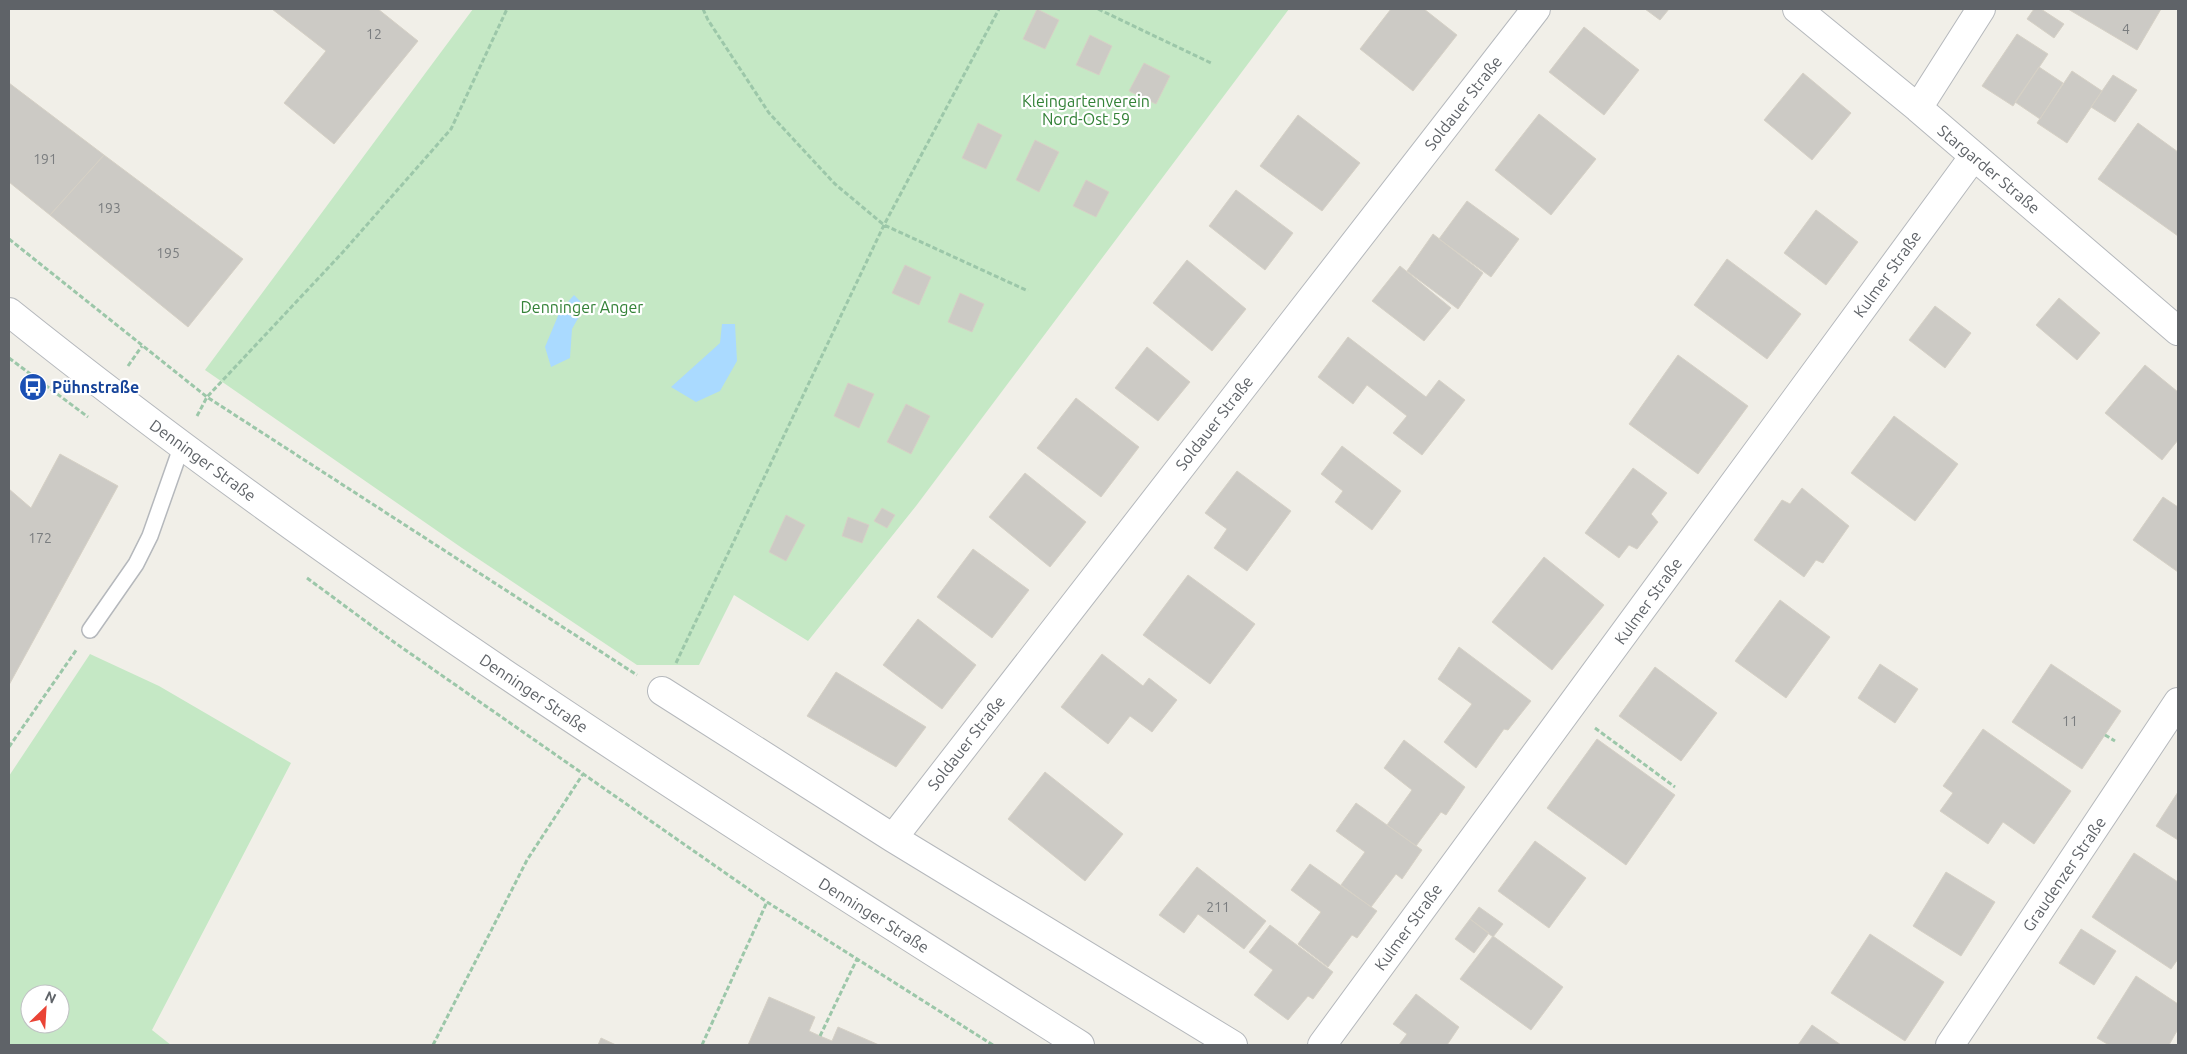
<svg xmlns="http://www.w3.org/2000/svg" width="2187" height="1054" font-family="Ubuntu,sans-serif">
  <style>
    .green { fill: #c5e8c5; fill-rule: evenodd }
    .water { fill: #aadaff }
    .building { fill: #cccac5; stroke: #d6d1c6 }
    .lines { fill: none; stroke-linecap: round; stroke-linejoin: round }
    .service-casing { stroke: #b5b8bc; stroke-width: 18 }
    .minor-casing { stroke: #b5b8bc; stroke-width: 30 }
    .tertiary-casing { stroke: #b5b8bc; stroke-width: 30 }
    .path { stroke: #9cc7a9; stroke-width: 3; stroke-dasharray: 5 2.5; stroke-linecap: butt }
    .service { stroke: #fff; stroke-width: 15 }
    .minor { stroke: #fff; stroke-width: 28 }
    .tertiary { stroke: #fff; stroke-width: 28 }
    .labels { text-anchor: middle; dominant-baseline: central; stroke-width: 4.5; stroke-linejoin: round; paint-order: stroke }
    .number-label { font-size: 14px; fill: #7a7d7f }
    .park-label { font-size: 16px; fill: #348238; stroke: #fff }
    .street-label { font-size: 16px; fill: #5f6368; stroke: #fff }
    .transit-label { font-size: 16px; font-weight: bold; fill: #164399; stroke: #fff; text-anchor: start }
  </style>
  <rect width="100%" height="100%" fill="#f1efe8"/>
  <path class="green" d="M 473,9 L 1289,9 L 916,506 L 808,641 L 734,595 L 699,665 L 637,665 L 462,548 L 205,370 Z
    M 90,654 L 159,686 L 291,763 L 152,1030 L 171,1045 L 9,1045 L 9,776 ZM 30,994 L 60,994 L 60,1024 L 30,1024 Z"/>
  <path class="water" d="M 574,295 L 585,306 L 572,329 L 570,358 L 551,367 L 545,347 L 560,311 Z
    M 722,324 L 735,324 L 737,361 L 720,391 L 696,402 L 671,387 L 720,343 Z"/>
  <path class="building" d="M 272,9 L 378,9 L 418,41 L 334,144 L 284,103 L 326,51 Z
    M 1037,9 L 1059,20 L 1045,49 L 1023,39 Z
    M 1391,9 L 1424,9 L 1457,35 L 1413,91 L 1360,49 Z
    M 1645,9 L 1669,9 L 1660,20 Z
    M 2034,9 L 2041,9 L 2064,24 L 2054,38 L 2027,19 Z
    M 2068,9 L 2161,9 L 2137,50 Z
    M 1584,27 L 1639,70 L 1604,115 L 1549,72 Z
    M 2017,34 L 2048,54 L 2013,106 L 1982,86 Z
    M 1090,35 L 1112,46 L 1099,75 L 1076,65 Z
    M 1144,63 L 1170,76 L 1156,104 L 1129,91 Z
    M 2039,67 L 2063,83 L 2040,119 L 2015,102 Z
    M 2072,71 L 2102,91 L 2067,143 L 2037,123 Z
    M 1803,73 L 1851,113 L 1812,160 L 1764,120 Z
    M 2113,75 L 2137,90 L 2115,122 L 2091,107 Z
    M 9,83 L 104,155 L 50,215 L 9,182 Z
    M 1539,114 L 1596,159 L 1551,215 L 1495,170 Z
    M 1298,115 L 1360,163 L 1322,211 L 1260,166 Z
    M 978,123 L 1002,135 L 986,169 L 962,158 Z
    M 2138,123 L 2178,152 L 2178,236 L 2098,179 Z
    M 1035,140 L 1059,152 L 1039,192 L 1016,180 Z
    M 104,155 L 243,259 L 188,327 L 50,215 Z
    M 1086,180 L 1109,192 L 1096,217 L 1073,206 Z
    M 1236,190 L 1293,233 L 1265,270 L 1209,226 Z
    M 1467,201 L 1519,239 L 1491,277 L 1439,239 Z
    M 1816,210 L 1858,242 L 1826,285 L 1784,253 Z
    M 1433,234 L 1483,273 L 1458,309 L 1407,271 Z
    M 1727,259 L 1801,314 L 1767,359 L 1694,305 Z
    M 1187,260 L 1246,309 L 1212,351 L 1153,303 Z
    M 905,265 L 931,277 L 919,305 L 892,293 Z
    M 1400,266 L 1451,308 L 1424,341 L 1372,301 Z
    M 960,293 L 984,304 L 972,332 L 948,322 Z
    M 2059,298 L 2100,333 L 2077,360 L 2036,325 Z
    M 1935,306 L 1971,333 L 1945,368 L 1909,340 Z
    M 1348,337 L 1426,397 L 1439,380 L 1465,400 L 1422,455 L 1393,433 L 1407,416 L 1367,385 L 1353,404 L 1318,377 Z
    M 1147,347 L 1190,382 L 1158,421 L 1115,388 Z
    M 1678,355 L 1748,406 L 1698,474 L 1629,424 Z
    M 2145,365 L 2178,392 L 2178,440 L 2162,460 L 2105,413 Z
    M 848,383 L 874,394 L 859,428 L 834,416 Z
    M 1076,398 L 1139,447 L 1101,497 L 1037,448 Z
    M 906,404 L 930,416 L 911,454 L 887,442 Z
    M 1894,416 L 1958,464 L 1915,521 L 1851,473 Z
    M 1342,446 L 1401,491 L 1372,530 L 1335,502 L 1343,491 L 1321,474 Z
    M 60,454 L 118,486 L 9,685 L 9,489 L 31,508 Z
    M 1633,468 L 1667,493 L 1651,514 L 1658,522 L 1637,549 L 1629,545 L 1619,558 L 1585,533 Z
    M 1237,471 L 1291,511 L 1247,571 L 1214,548 L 1227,529 L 1205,513 Z
    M 1025,473 L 1086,522 L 1050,567 L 989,517 Z
    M 1802,488 L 1849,526 L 1823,563 L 1816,560 L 1804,577 L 1754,540 L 1782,500 L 1790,504 Z
    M 2163,497 L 2178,507 L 2178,572 L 2133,540 Z
    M 882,508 L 895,515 L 887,528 L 874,521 Z
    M 786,515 L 805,525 L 786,561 L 769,552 Z
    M 848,517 L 869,525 L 862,543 L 842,536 Z
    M 973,549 L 1029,590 L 992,638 L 937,597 Z
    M 1544,557 L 1604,605 L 1552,670 L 1492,622 Z
    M 1188,575 L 1255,624 L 1210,684 L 1143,635 Z
    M 1780,600 L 1830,637 L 1786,698 L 1735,661 Z
    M 918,619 L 976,665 L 942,709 L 883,665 Z
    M 1459,647 L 1531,701 L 1508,730 L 1504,729 L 1476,768 L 1444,742 L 1472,704 L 1438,679 Z
    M 1102,654 L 1143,686 L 1149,678 L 1177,700 L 1152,732 L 1130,716 L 1108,744 L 1061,707 Z
    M 1880,664 L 1918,689 L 1895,723 L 1858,698 Z
    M 2051,664 L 2121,711 L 2082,769 L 2012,722 Z
    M 1655,667 L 1717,713 L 1681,761 L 1619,716 Z
    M 836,672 L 926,727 L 896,767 L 807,716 Z
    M 1983,729 L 2071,791 L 2034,844 L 2003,822 L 1988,844 L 1940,811 L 1953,793 L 1943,786 Z
    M 1597,739 L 1675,795 L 1626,865 L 1547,808 Z
    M 1404,740 L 1465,787 L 1446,815 L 1441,812 L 1416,846 L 1387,825 L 1412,790 L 1384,768 Z
    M 1045,772 L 1123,834 L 1085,881 L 1008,819 Z
    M 2178,792 L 2178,840 L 2156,826 Z
    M 1356,803 L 1422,850 L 1402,879 L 1396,874 L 1371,907 L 1341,885 L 1365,852 L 1336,831 Z
    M 1535,841 L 1586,878 L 1549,928 L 1498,891 Z
    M 2134,853 L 2178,882 L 2178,959 L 2171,969 L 2092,917 Z
    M 1310,864 L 1377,911 L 1357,938 L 1352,935 L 1328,967 L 1298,944 L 1321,912 L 1291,890 Z
    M 1197,867 L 1266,921 L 1244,949 L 1198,914 L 1184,933 L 1159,915 Z
    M 1946,872 L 1995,902 L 1961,956 L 1913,926 Z
    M 1479,907 L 1503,924 L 1493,937 L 1470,919 Z
    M 1470,919 L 1489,933 L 1474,953 L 1455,939 Z
    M 1270,925 L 1333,972 L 1313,999 L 1308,996 L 1288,1020 L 1254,995 L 1273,970 L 1249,952 Z
    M 2081,929 L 2116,951 L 2094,985 L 2059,963 Z
    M 1870,934 L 1944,982 L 1905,1041 L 1831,993 Z
    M 1493,936 L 1563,987 L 1531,1030 L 1460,979 Z
    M 2136,976 L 2178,1004 L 2178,1029 L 2169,1045 L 2109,1045 L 2097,1038 Z
    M 1416,994 L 1459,1027 L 1447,1045 L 1399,1045 L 1407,1034 L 1393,1024 Z
    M 769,997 L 815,1017 L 809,1031 L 820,1036 L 832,1041 L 838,1027 L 879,1045 L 748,1045 Z
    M 1812,1025 L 1841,1045 L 1798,1045 Z
    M 601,1038 L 616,1045 L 598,1045 Z"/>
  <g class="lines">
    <g class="service-casing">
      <path id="service" d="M 90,630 L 136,564 L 150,536 L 182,445"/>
    </g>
    <g class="minor-casing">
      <path id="minor" d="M 1797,9 L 1918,108 L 2178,331
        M 1918,108 L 1981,9
        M 662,691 L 893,838 L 1233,1045
        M 893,838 L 1536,9
        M 1322,1045 L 1974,156
        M 1950,1045 L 2178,702"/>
    </g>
    <g class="tertiary-casing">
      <path id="tertiary" d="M 9,312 C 347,583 715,814 1080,1045"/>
    </g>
    <path class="path" d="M 703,9 L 708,20 L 769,113 L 835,184 L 884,225 L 1028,291
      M 1098,9 L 1211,63
      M 9,239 L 207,397 L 637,675
      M 9,358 L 88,417
      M 128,366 L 142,346
      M 197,416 L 207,397 L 343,252 L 451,129 L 507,9
      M 307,578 L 391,640 L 767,902 L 993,1045
      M 676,663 L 884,225 L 999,9
      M 1595,728 L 1675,787
      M 2105,735 L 2115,741
      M 9,747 L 77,649
      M 820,1036 L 857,959
      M 433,1045 L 527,860 L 583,774
      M 702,1045 L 767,902"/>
    <use href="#service" class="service"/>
    <use href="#minor" class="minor"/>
    <use href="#tertiary" class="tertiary"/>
  </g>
  <defs>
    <g id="bus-disc" transform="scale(1.4375)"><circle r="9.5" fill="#1a4fb4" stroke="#fff"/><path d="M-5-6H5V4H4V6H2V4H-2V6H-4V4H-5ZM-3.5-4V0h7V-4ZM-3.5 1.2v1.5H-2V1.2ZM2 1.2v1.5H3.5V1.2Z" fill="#fff"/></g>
  </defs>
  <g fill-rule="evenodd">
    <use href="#bus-disc" x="33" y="387"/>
  </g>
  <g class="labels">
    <g class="number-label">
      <text x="2126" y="29">4</text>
      <text x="374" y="34">12</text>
      <text x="45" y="159">191</text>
      <text x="109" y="208">193</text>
      <text x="168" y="253">195</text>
      <text x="40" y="538">172</text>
      <text x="2070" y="721">11</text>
      <text x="1218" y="907">211</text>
    </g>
    <g class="park-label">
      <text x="1086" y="101">Kleingartenverein<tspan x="1086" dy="18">Nord-Ost 59</tspan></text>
      <text x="582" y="307">Denninger Anger</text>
    </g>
    <g class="street-label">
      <text transform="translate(1463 103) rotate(-52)">Soldauer Straße</text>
      <text transform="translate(1989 169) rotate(40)">Stargarder Straße</text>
      <text transform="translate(1887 274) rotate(-54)">Kulmer Straße</text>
      <text transform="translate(1214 423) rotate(-52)">Soldauer Straße</text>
      <text transform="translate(203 460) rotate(36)">Denninger Straße</text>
      <text transform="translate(1648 601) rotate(-54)">Kulmer Straße</text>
      <text transform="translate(534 693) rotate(34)">Denninger Straße</text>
      <text transform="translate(966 743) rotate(-52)">Soldauer Straße</text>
      <text transform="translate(2064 874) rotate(-56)">Graudenzer Straße</text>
      <text transform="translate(874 915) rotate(32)">Denninger Straße</text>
      <text transform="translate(1408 927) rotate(-54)">Kulmer Straße</text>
    </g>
    <g class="transit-label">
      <text x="52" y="387">Pühnstraße</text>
    </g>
  </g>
  <rect width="2187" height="1054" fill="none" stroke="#5f6368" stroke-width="20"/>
  <g transform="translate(45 1009) rotate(25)"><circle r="24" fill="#ffffff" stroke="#bfc1c3"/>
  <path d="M0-4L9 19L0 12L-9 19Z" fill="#ea4335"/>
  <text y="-8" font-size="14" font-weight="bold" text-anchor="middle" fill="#5f6368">N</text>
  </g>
</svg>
